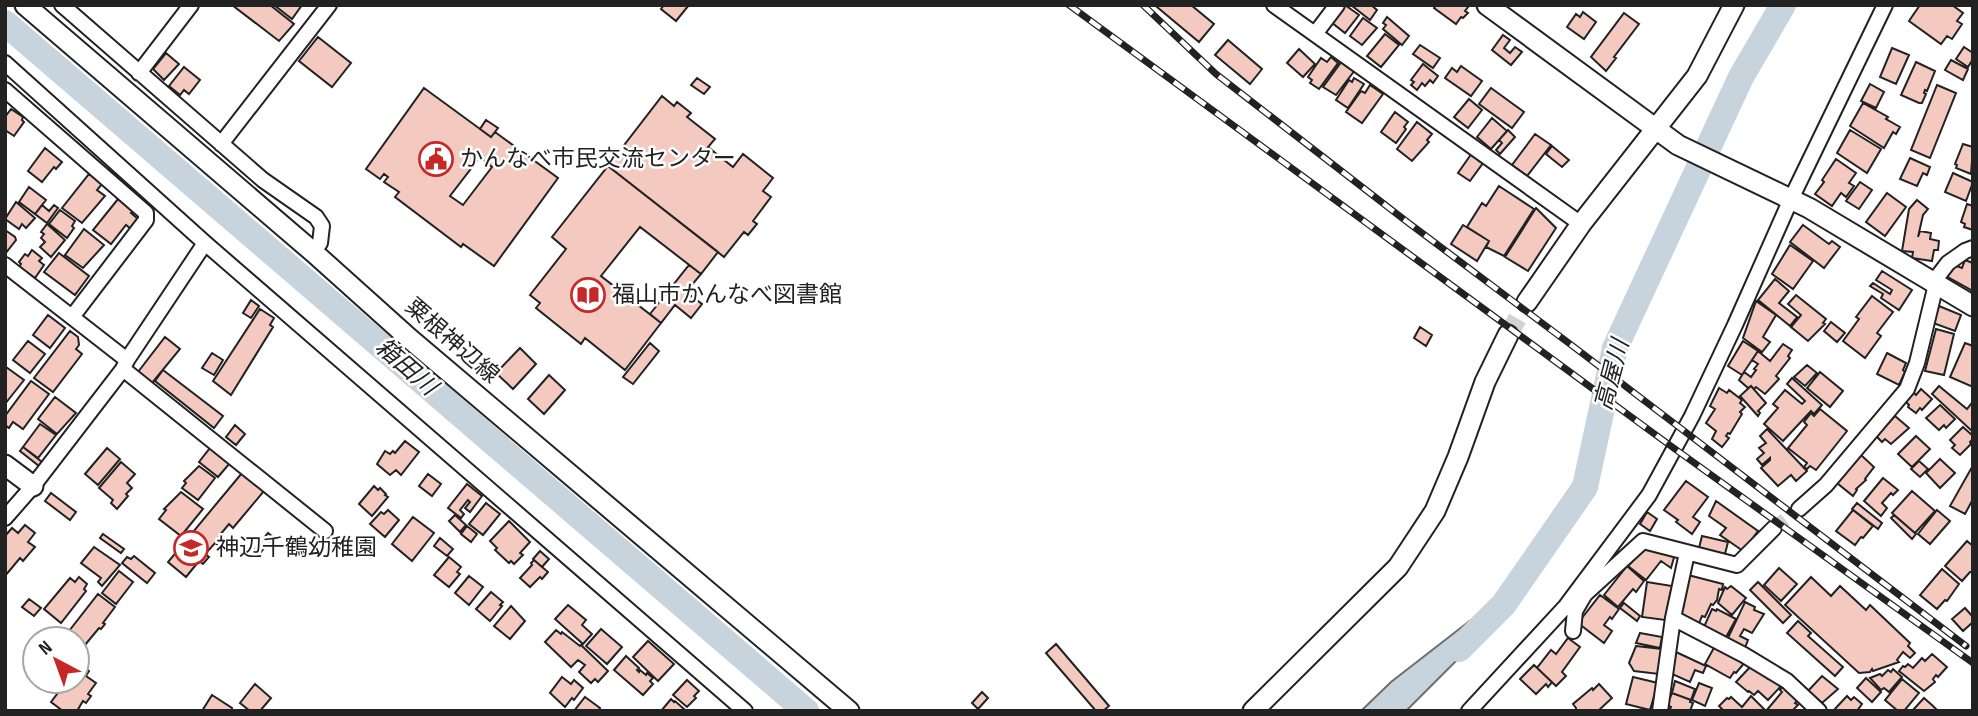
<svg xmlns="http://www.w3.org/2000/svg" width="1978" height="716" font-family="'Sofia Sans Condensed','Noto Sans JP',sans-serif">
  <style>
    .water { fill: #c7d3dd; stroke: #6f6f6f; stroke-width: 2 }
    .lines { fill: none; stroke-linecap: round; stroke-linejoin: round }
    .river { stroke: #c7d3dd; stroke-width: 26 }
    .building { fill: #f3c9c0; stroke: #222; stroke-width: 2; fill-rule: evenodd }
    .street-tunnel { stroke: #d3d3d3; stroke-width: 14; stroke-dasharray: 14 7; stroke-linecap: butt }
    .secondary-tunnel { stroke: #d3d3d3; stroke-width: 19; stroke-dasharray: 19 10; stroke-linecap: butt }
    .street-casing { stroke: #222; stroke-width: 18 }
    .secondary-casing { stroke: #222; stroke-width: 23 }
    .street { stroke: #fff; stroke-width: 14 }
    .secondary { stroke: #fff; stroke-width: 19 }
    .rail-casing { stroke: #222; stroke-width: 7 }
    .rail { stroke: #fff; stroke-width: 4.5; stroke-dasharray: 13; stroke-linecap: butt }
    .labels { text-anchor: middle; dominant-baseline: central; stroke-width: 5; stroke-linejoin: round; paint-order: stroke }
    .poi-label { font-size: 23px; fill: #222; stroke: #fff; text-anchor: start }
    .street-label { font-size: 23px; fill: #222; stroke: #fff }
    .water-label { font-size: 24px; font-style: italic; fill: #222; stroke: #fff }
  </style>
  <rect width="100%" height="100%" fill="#fff"/>
  <path class="water" d="M 1476,616 L 1489,628 L 1406,711 L 1361,711 L 1391,682 Z"/>
  <g class="lines">
    <path class="river" d="M 5,23 L 806,711
      M 1459,649 L 1504,604 L 1585,487 L 1615,348 L 1741,77 L 1783,5"/>
  </g>
  <path class="building" d="M 232,5 L 270,5 L 294,24 L 279,41 Z
    M 274,5 L 302,5 L 292,19 Z
    M 664,5 L 689,5 L 676,21 L 661,9 Z
    M 1158,5 L 1191,5 L 1214,24 L 1199,42 L 1157,7 Z
    M 1345,5 L 1359,15 L 1345,33 L 1331,22 Z
    M 1351,5 L 1371,5 L 1377,10 L 1370,20 Z
    M 1436,5 L 1465,5 L 1468,7 L 1465,11 L 1468,13 L 1463,18 L 1461,17 L 1456,24 L 1434,8 Z
    M 1920,5 L 1952,5 L 1963,13 L 1957,21 L 1962,24 L 1952,39 L 1947,36 L 1941,44 L 1909,21 Z
    M 1583,12 L 1596,22 L 1584,39 L 1567,27 L 1576,14 L 1580,17 Z
    M 1624,13 L 1639,24 L 1614,57 L 1616,58 L 1606,71 L 1591,57 Z
    M 1387,17 L 1409,36 L 1402,45 L 1383,29 L 1386,25 L 1383,23 Z
    M 1363,18 L 1377,28 L 1362,45 L 1350,36 Z
    M 1385,34 L 1399,45 L 1381,67 L 1367,56 Z
    M 1503,35 L 1510,40 L 1504,48 L 1510,53 L 1515,47 L 1522,52 L 1511,65 L 1492,50 Z
    M 318,37 L 351,63 L 332,87 L 299,61 Z
    M 1228,40 L 1262,69 L 1250,84 L 1215,55 Z
    M 1420,45 L 1440,58 L 1433,68 L 1413,54 Z
    M 1964,47 L 1973,53 L 1973,59 L 1968,67 L 1956,59 Z
    M 1892,48 L 1909,55 L 1896,84 L 1880,77 Z
    M 1299,49 L 1315,64 L 1303,77 L 1287,63 Z
    M 166,53 L 179,64 L 164,80 L 153,69 Z
    M 1331,57 L 1338,63 L 1319,89 L 1310,83 L 1312,80 L 1308,77 L 1321,58 L 1327,62 Z
    M 1951,60 L 1968,69 L 1963,80 L 1945,70 Z
    M 1342,61 L 1355,70 L 1336,95 L 1323,87 Z
    M 1916,62 L 1935,71 L 1927,91 L 1925,90 L 1924,93 L 1926,94 L 1922,103 L 1919,103 L 1901,95 Z
    M 1423,64 L 1438,76 L 1433,83 L 1430,80 L 1425,86 L 1422,83 L 1417,90 L 1411,85 L 1414,82 L 1411,80 Z
    M 1461,66 L 1482,81 L 1471,96 L 1445,78 L 1452,68 L 1457,72 Z
    M 184,67 L 200,80 L 189,94 L 184,90 L 180,95 L 169,86 Z
    M 697,78 L 710,87 L 704,94 L 691,85 Z
    M 1354,78 L 1364,84 L 1348,108 L 1336,100 L 1349,80 L 1352,82 Z
    M 1870,84 L 1884,92 L 1876,108 L 1861,101 Z
    M 1370,85 L 1383,94 L 1362,123 L 1346,112 L 1361,91 L 1365,93 Z
    M 1937,85 L 1956,93 L 1930,158 L 1911,150 Z
    M 424,88 L 491,137 L 495,132 L 558,178 L 494,266 L 463,244 L 461,247 L 395,197 L 399,192 L 384,182 L 388,177 L 384,174 L 380,179 L 366,169 ZM 480,157 L 492,167 L 463,205 L 450,196 Z
    M 1491,88 L 1524,112 L 1512,128 L 1479,104 Z
    M 662,96 L 674,106 L 677,102 L 691,113 L 687,117 L 715,139 L 708,147 L 733,167 L 743,154 L 773,178 L 763,191 L 771,197 L 753,221 L 757,224 L 748,235 L 744,232 L 724,257 L 608,166 Z
    M 1469,99 L 1482,110 L 1468,128 L 1454,117 Z
    M 1863,103 L 1888,117 L 1886,119 L 1900,127 L 1896,134 L 1893,132 L 1884,148 L 1850,126 Z
    M 11,109 L 23,117 L 22,120 L 24,122 L 14,136 L 5,130 L 5,117 Z
    M 1395,112 L 1408,122 L 1404,127 L 1406,129 L 1396,143 L 1381,132 Z
    M 1492,118 L 1507,131 L 1491,149 L 1477,137 Z
    M 486,120 L 498,128 L 491,137 L 480,129 Z
    M 1417,122 L 1432,134 L 1427,140 L 1429,142 L 1412,161 L 1397,149 Z
    M 1508,130 L 1515,137 L 1500,154 L 1496,150 L 1502,143 L 1499,140 Z
    M 1850,130 L 1881,149 L 1867,173 L 1837,153 Z
    M 1535,134 L 1551,145 L 1527,176 L 1512,165 Z
    M 1963,144 L 1973,147 L 1971,174 L 1956,168 L 1957,165 L 1955,164 Z
    M 1552,146 L 1569,160 L 1562,167 L 1546,154 Z
    M 45,148 L 62,162 L 56,169 L 54,167 L 42,182 L 28,171 Z
    M 1472,153 L 1480,158 L 1479,161 L 1483,163 L 1470,181 L 1458,173 Z
    M 1910,158 L 1930,167 L 1927,175 L 1923,173 L 1917,186 L 1900,179 Z
    M 1836,159 L 1856,173 L 1849,183 L 1854,186 L 1846,197 L 1841,193 L 1832,206 L 1815,194 L 1824,182 L 1822,180 Z
    M 608,166 L 718,252 L 701,274 L 640,227 L 601,276 L 661,323 L 625,370 L 585,338 L 581,344 L 536,308 L 540,303 L 530,295 L 566,249 L 552,237 Z
    M 1953,173 L 1973,182 L 1966,201 L 1945,192 Z
    M 89,174 L 102,184 L 97,190 L 105,196 L 82,223 L 62,208 Z
    M 1860,182 L 1872,190 L 1859,209 L 1846,201 Z
    M 1499,186 L 1534,209 L 1504,256 L 1486,247 L 1489,241 L 1467,227 L 1482,203 L 1486,206 Z
    M 29,187 L 46,200 L 35,214 L 19,202 Z
    M 1887,193 L 1906,207 L 1885,236 L 1866,222 Z
    M 118,199 L 133,211 L 131,213 L 138,219 L 131,229 L 126,225 L 111,244 L 93,230 Z
    M 1917,200 L 1928,209 L 1923,215 L 1918,237 L 1920,231 L 1931,233 L 1930,239 L 1939,241 L 1938,250 L 1934,250 L 1932,261 L 1912,258 L 1913,252 L 1902,251 L 1909,209 Z
    M 16,202 L 35,218 L 26,228 L 22,224 L 19,229 L 5,219 Z
    M 1967,204 L 1973,206 L 1973,230 L 1964,227 L 1965,224 L 1961,222 Z
    M 42,205 L 49,211 L 54,205 L 58,208 L 47,223 L 35,214 Z
    M 1536,208 L 1556,228 L 1528,271 L 1505,257 Z
    M 60,210 L 75,221 L 72,226 L 74,228 L 67,238 L 49,224 Z
    M 47,224 L 65,240 L 51,257 L 40,247 L 45,242 L 41,238 L 44,234 L 41,232 Z
    M 1463,225 L 1489,241 L 1477,261 L 1451,244 Z
    M 1803,225 L 1829,244 L 1832,241 L 1840,247 L 1824,268 L 1790,242 Z
    M 84,229 L 104,245 L 83,268 L 65,255 Z
    M 5,230 L 15,237 L 16,240 L 5,254 Z
    M 1790,245 L 1813,261 L 1793,289 L 1772,274 Z
    M 32,250 L 42,258 L 39,261 L 44,265 L 35,278 L 19,267 L 21,264 L 19,262 L 25,254 L 28,256 Z
    M 59,253 L 89,276 L 75,295 L 44,272 Z
    M 1965,260 L 1973,263 L 1973,291 L 1946,276 L 1954,265 L 1962,268 Z
    M 689,265 L 701,274 L 686,292 L 702,304 L 691,318 L 675,305 L 661,323 L 650,314 Z
    M 1882,271 L 1912,290 L 1899,310 L 1881,298 L 1883,294 L 1870,286 L 1873,283 L 1890,294 L 1892,290 L 1876,280 Z
    M 1775,279 L 1789,291 L 1779,303 L 1797,317 L 1790,326 L 1758,300 Z
    M 1796,295 L 1826,319 L 1823,323 L 1825,324 L 1808,341 L 1791,327 L 1801,315 L 1788,304 Z
    M 1872,296 L 1893,312 L 1877,333 L 1881,336 L 1865,358 L 1843,341 L 1859,319 L 1856,317 Z
    M 251,300 L 259,306 L 251,318 L 243,313 Z
    M 1756,301 L 1776,315 L 1763,337 L 1770,342 L 1762,352 L 1743,338 Z
    M 1939,306 L 1961,315 L 1955,331 L 1933,323 Z
    M 260,309 L 274,318 L 270,325 L 273,327 L 231,395 L 213,381 Z
    M 48,315 L 65,328 L 50,348 L 33,335 Z
    M 1831,322 L 1845,333 L 1837,342 L 1824,331 Z
    M 1420,327 L 1432,335 L 1426,346 L 1414,338 Z
    M 1936,329 L 1954,334 L 1944,375 L 1925,371 Z
    M 70,331 L 78,337 L 79,345 L 76,349 L 82,354 L 53,392 L 34,378 Z
    M 165,337 L 180,349 L 152,383 L 138,372 Z
    M 28,341 L 45,354 L 30,373 L 13,360 Z
    M 1743,341 L 1758,351 L 1742,375 L 1728,366 Z
    M 650,343 L 659,351 L 633,384 L 623,377 Z
    M 1965,343 L 1973,346 L 1973,387 L 1950,377 Z
    M 1783,344 L 1792,350 L 1788,356 L 1790,358 L 1776,376 L 1779,379 L 1765,394 L 1756,387 L 1754,389 L 1751,386 L 1748,388 L 1739,380 L 1744,372 L 1751,377 L 1756,370 L 1754,369 L 1758,364 L 1752,360 L 1758,351 L 1770,361 Z
    M 520,348 L 536,364 L 513,389 L 496,373 Z
    M 212,353 L 223,360 L 214,375 L 202,368 Z
    M 1887,353 L 1906,363 L 1903,370 L 1905,372 L 1899,385 L 1877,374 Z
    M 1807,365 L 1817,373 L 1805,386 L 1794,377 Z
    M 6,367 L 24,380 L 5,404 L 5,367 Z
    M 163,370 L 223,416 L 214,428 L 155,381 Z
    M 1820,372 L 1843,391 L 1830,407 L 1807,388 Z
    M 549,375 L 565,390 L 544,414 L 528,399 Z
    M 1792,378 L 1822,405 L 1814,414 L 1811,411 L 1783,441 L 1764,424 L 1778,408 L 1773,404 L 1785,390 L 1802,404 L 1805,401 L 1787,384 Z
    M 31,381 L 49,394 L 23,429 L 13,422 L 9,428 L 5,425 L 5,416 Z
    M 1751,386 L 1766,403 L 1758,411 L 1760,413 L 1758,416 L 1740,396 Z
    M 1939,386 L 1967,409 L 1971,404 L 1973,406 L 1973,432 L 1932,394 Z
    M 1719,388 L 1727,393 L 1729,390 L 1742,400 L 1740,403 L 1745,407 L 1740,412 L 1742,414 L 1730,434 L 1728,433 L 1726,436 L 1729,438 L 1722,447 L 1712,439 L 1716,431 L 1706,423 L 1715,409 L 1710,406 Z
    M 1921,389 L 1932,399 L 1922,410 L 1920,408 L 1916,413 L 1908,407 L 1909,405 L 1905,401 L 1913,392 L 1916,395 Z
    M 55,397 L 76,413 L 57,434 L 38,419 Z
    M 1940,405 L 1955,419 L 1946,428 L 1944,425 L 1939,430 L 1926,418 Z
    M 1820,409 L 1847,431 L 1816,470 L 1810,466 L 1807,469 L 1804,467 L 1807,463 L 1788,448 L 1807,425 L 1804,422 L 1811,413 L 1814,416 Z
    M 1895,416 L 1909,428 L 1891,444 L 1885,439 L 1882,442 L 1876,436 Z
    M 40,424 L 56,435 L 38,458 L 23,447 Z
    M 235,425 L 245,434 L 236,445 L 226,437 Z
    M 1963,427 L 1973,436 L 1973,439 L 1970,442 L 1971,444 L 1960,455 L 1952,448 L 1955,445 L 1950,440 Z
    M 1767,429 L 1807,471 L 1796,481 L 1791,475 L 1778,486 L 1761,468 L 1770,460 L 1770,458 L 1762,465 L 1757,459 L 1764,453 L 1759,448 L 1766,443 L 1760,436 Z
    M 1916,436 L 1930,449 L 1912,467 L 1898,454 Z
    M 405,441 L 419,452 L 401,475 L 396,470 L 390,475 L 377,464 L 385,451 L 390,454 L 393,451 L 395,453 Z
    M 23,447 L 42,462 L 39,466 L 20,451 Z
    M 107,448 L 120,459 L 98,485 L 85,474 Z
    M 210,448 L 230,463 L 218,477 L 199,462 Z
    M 1861,455 L 1874,467 L 1865,479 L 1866,480 L 1856,489 L 1857,490 L 1853,496 L 1837,483 Z
    M 1940,459 L 1955,473 L 1940,488 L 1926,473 Z
    M 1919,461 L 1928,469 L 1920,477 L 1911,469 Z
    M 121,462 L 135,474 L 127,483 L 132,488 L 126,494 L 128,496 L 117,509 L 111,503 L 113,500 L 99,488 Z
    M 199,466 L 215,478 L 198,500 L 182,488 L 186,483 L 184,481 Z
    M 1972,467 L 1973,499 L 1965,514 L 1950,506 Z
    M 242,473 L 264,491 L 233,528 L 229,524 L 219,536 L 223,539 L 218,545 L 215,543 L 205,554 L 209,557 L 203,564 L 199,561 L 186,577 L 168,562 Z
    M 428,474 L 441,484 L 432,496 L 419,486 Z
    M 1883,478 L 1898,490 L 1893,495 L 1891,493 L 1882,503 L 1887,508 L 1881,516 L 1864,501 Z
    M 1686,481 L 1708,497 L 1693,517 L 1700,522 L 1692,534 L 1676,522 L 1678,520 L 1664,510 Z
    M 467,484 L 482,496 L 470,512 L 465,508 L 470,502 L 468,500 L 460,510 L 464,514 L 461,518 L 448,508 Z
    M 374,486 L 378,490 L 380,488 L 386,494 L 385,495 L 388,497 L 372,516 L 359,504 Z
    M 1912,491 L 1935,511 L 1915,533 L 1892,513 Z
    M 181,492 L 203,509 L 181,536 L 159,519 L 166,510 L 164,509 Z
    M 51,493 L 76,512 L 70,520 L 45,501 Z
    M 1716,501 L 1758,531 L 1743,551 L 1720,535 L 1726,528 L 1709,516 Z
    M 486,503 L 500,514 L 483,535 L 469,524 Z
    M 1857,503 L 1882,523 L 1878,529 L 1852,509 Z
    M 388,510 L 399,520 L 385,537 L 370,524 L 381,512 L 384,514 Z
    M 1853,510 L 1873,526 L 1863,538 L 1861,537 L 1855,545 L 1836,531 Z
    M 1937,510 L 1950,521 L 1930,544 L 1918,534 Z
    M 1647,512 L 1657,519 L 1650,531 L 1640,524 Z
    M 455,515 L 466,525 L 460,532 L 449,521 Z
    M 1894,515 L 1916,534 L 1912,539 L 1891,518 Z
    M 413,517 L 434,533 L 412,561 L 392,544 Z
    M 509,521 L 530,542 L 520,553 L 523,555 L 514,564 L 511,561 L 509,563 L 495,550 L 497,548 L 490,541 Z
    M 25,525 L 35,533 L 28,542 L 35,547 L 23,561 L 20,558 L 5,576 L 5,536 L 12,528 L 18,533 Z
    M 467,526 L 477,534 L 471,542 L 461,534 Z
    M 268,533 L 273,537 L 257,557 L 252,553 Z
    M 103,534 L 124,549 L 121,553 L 100,538 Z
    M 1702,536 L 1728,542 L 1725,554 L 1715,552 L 1714,554 L 1699,548 Z
    M 440,538 L 453,549 L 447,556 L 434,546 Z
    M 1967,541 L 1973,546 L 1973,572 L 1970,572 L 1962,581 L 1945,566 Z
    M 94,547 L 120,565 L 102,586 L 98,582 L 101,578 L 81,563 Z
    M 1646,547 L 1675,554 L 1671,568 L 1661,561 L 1646,580 L 1628,566 Z
    M 540,551 L 549,559 L 542,567 L 533,559 Z
    M 134,556 L 155,573 L 147,583 L 122,563 L 127,557 L 131,559 Z
    M 449,557 L 461,567 L 457,572 L 460,574 L 449,587 L 434,575 Z
    M 534,560 L 548,572 L 542,579 L 540,577 L 530,587 L 520,578 L 532,565 L 531,563 Z
    M 1627,566 L 1644,581 L 1636,592 L 1633,589 L 1618,607 L 1604,595 Z
    M 1779,568 L 1797,584 L 1781,601 L 1764,585 Z
    M 1942,569 L 1959,584 L 1947,601 L 1945,600 L 1937,609 L 1920,595 Z
    M 119,571 L 133,582 L 116,604 L 102,593 Z
    M 1688,575 L 1723,584 L 1722,590 L 1719,589 L 1717,600 L 1713,605 L 1711,604 L 1705,617 L 1702,616 L 1698,626 L 1679,616 L 1684,605 L 1681,603 Z
    M 469,576 L 483,587 L 469,605 L 455,593 Z
    M 79,577 L 87,584 L 84,589 L 86,591 L 61,623 L 44,609 L 70,578 L 75,582 Z
    M 1811,577 L 1831,596 L 1840,586 L 1866,610 L 1870,605 L 1910,643 L 1908,646 L 1915,653 L 1910,658 L 1903,652 L 1897,660 L 1899,662 L 1873,671 L 1872,669 L 1870,672 L 1859,673 L 1785,605 Z
    M 1647,582 L 1672,586 L 1665,620 L 1642,617 Z
    M 1758,582 L 1791,615 L 1783,623 L 1750,590 Z
    M 1731,586 L 1746,598 L 1732,615 L 1718,603 L 1725,587 L 1727,589 Z
    M 491,592 L 503,602 L 500,605 L 502,606 L 490,621 L 476,609 Z
    M 98,594 L 115,607 L 103,623 L 105,624 L 101,629 L 99,628 L 85,645 L 69,631 Z
    M 1600,595 L 1619,609 L 1612,619 L 1610,617 L 1604,625 L 1612,631 L 1604,643 L 1578,623 Z
    M 29,599 L 41,608 L 34,616 L 22,607 Z
    M 1745,602 L 1755,607 L 1754,610 L 1764,614 L 1752,633 L 1744,629 L 1740,636 L 1748,640 L 1744,650 L 1727,640 Z
    M 1624,603 L 1640,616 L 1637,621 L 1620,608 Z
    M 568,605 L 586,620 L 582,625 L 592,634 L 583,644 L 555,619 Z
    M 511,606 L 525,621 L 510,639 L 494,626 Z
    M 1965,608 L 1973,617 L 1973,622 L 1963,631 L 1952,619 Z
    M 1712,609 L 1716,611 L 1717,609 L 1736,619 L 1725,639 L 1703,629 Z
    M 1798,621 L 1811,633 L 1808,636 L 1843,667 L 1835,676 L 1787,633 Z
    M 601,629 L 622,647 L 607,664 L 586,646 Z
    M 556,630 L 561,634 L 562,632 L 580,646 L 581,645 L 608,671 L 598,682 L 595,679 L 591,683 L 579,672 L 585,665 L 578,660 L 571,667 L 545,642 Z
    M 1640,633 L 1662,637 L 1660,648 L 1636,643 Z
    M 1568,638 L 1580,647 L 1562,672 L 1566,676 L 1556,686 L 1537,668 L 1551,650 L 1556,654 Z
    M 648,641 L 674,664 L 658,681 L 633,657 Z
    M 1056,644 L 1109,706 L 1103,711 L 1096,711 L 1046,653 Z
    M 1716,644 L 1746,661 L 1736,673 L 1734,672 L 1730,678 L 1705,664 Z
    M 1636,646 L 1662,649 L 1659,674 L 1634,671 L 1629,663 Z
    M 1676,652 L 1706,666 L 1703,673 L 1695,670 L 1690,682 L 1672,674 Z
    M 1932,654 L 1947,667 L 1938,677 L 1936,675 L 1933,679 L 1935,682 L 1924,691 L 1899,671 L 1903,666 L 1905,667 L 1908,664 L 1913,668 L 1922,658 L 1925,661 Z
    M 626,656 L 639,668 L 637,670 L 639,672 L 640,670 L 646,675 L 647,673 L 653,678 L 650,681 L 653,684 L 643,695 L 614,670 Z
    M 77,663 L 89,671 L 86,676 L 96,683 L 88,694 L 91,696 L 86,703 L 83,701 L 77,711 L 63,711 L 51,702 L 67,681 L 77,681 Z
    M 1534,665 L 1552,682 L 1548,687 L 1546,684 L 1536,694 L 1520,679 Z
    M 1752,665 L 1768,679 L 1772,675 L 1782,685 L 1768,700 L 1758,691 L 1754,695 L 1749,691 L 1748,692 L 1736,682 Z
    M 1893,669 L 1902,677 L 1889,692 L 1884,688 L 1881,690 L 1870,678 L 1880,674 L 1882,676 L 1888,670 L 1891,672 Z
    M 1822,676 L 1838,689 L 1822,703 L 1808,691 Z
    M 562,677 L 571,684 L 574,680 L 583,688 L 574,700 L 572,698 L 565,707 L 550,693 Z
    M 1633,677 L 1658,683 L 1650,710 L 1626,704 Z
    M 1866,678 L 1881,692 L 1872,702 L 1857,688 Z
    M 1902,679 L 1919,693 L 1904,711 L 1898,711 L 1885,700 Z
    M 687,680 L 699,691 L 694,696 L 696,698 L 687,707 L 673,695 Z
    M 1675,681 L 1695,689 L 1691,700 L 1672,693 Z
    M 1699,683 L 1712,688 L 1705,706 L 1692,700 Z
    M 1785,683 L 1798,700 L 1795,703 L 1798,705 L 1792,711 L 1766,711 L 1782,692 L 1780,690 Z
    M 255,684 L 271,698 L 260,711 L 250,711 L 240,703 Z
    M 1599,684 L 1612,698 L 1598,711 L 1576,711 L 1576,708 L 1573,704 L 1592,688 L 1593,690 Z
    M 982,692 L 988,698 L 978,709 L 972,703 Z
    M 1672,693 L 1691,700 L 1690,702 L 1693,703 L 1690,711 L 1669,711 L 1671,707 L 1667,705 Z
    M 212,695 L 232,708 L 231,711 L 202,711 Z
    M 1751,696 L 1764,709 L 1762,711 L 1724,711 L 1719,706 L 1727,698 L 1729,699 L 1731,697 L 1742,707 Z
    M 1847,696 L 1851,700 L 1854,697 L 1862,704 L 1857,711 L 1833,711 Z
    M 585,697 L 600,708 L 598,711 L 574,711 Z
    M 1924,698 L 1933,706 L 1938,711 L 1912,711 Z
    M 671,699 L 674,702 L 675,701 L 684,709 L 682,711 L 661,711 Z"/>
  <g class="lines">
    <path class="street-tunnel" d="M 1774,528 L 1799,509"/>
    <path class="secondary-tunnel" d="M 1508,335 L 1527,302"/>
    <g class="street-casing">
      <path id="street" d="M 62,5 L 263,180 L 316,217 L 322,226 L 320,243 L 313,252
        M 1274,5 L 1581,224
        M 1315,34 L 1337,5
        M 5,63 L 205,243 L 745,711
        M 139,73 L 191,5
        M 5,90 L 146,213 L 146,220 L 72,317
        M 221,144 L 329,5
        M 5,265 L 127,360
        M 123,369 L 325,531
        M 1799,509 L 1826,485 L 1907,389 L 1917,363 L 1938,276 L 1948,263 L 1965,251 L 1973,248
        M 5,518 L 33,486 L 123,369 L 127,360 L 205,243
        M 1673,618 L 1744,655 L 1787,681 L 1819,711
        M 1573,631 L 1575,611 L 1585,594 L 1643,541 L 1737,565 L 1774,528
        M 1469,711 L 1566,606 L 1649,495 L 1692,416 L 1735,325 L 1791,199 L 1885,5
        M 1660,711 L 1673,618 L 1687,553"/>
    </g>
    <g class="secondary-casing">
      <path id="secondary" d="M 25,5 L 313,252 L 410,339 L 849,711
        M 1487,5 L 1678,145 L 1809,208 L 1973,306
        M 1527,302 L 1581,224 L 1697,76 L 1734,5
        M 5,465 L 33,486
        M 1253,711 L 1398,567 L 1435,511 L 1458,457 L 1485,382 L 1508,335"/>
    </g>
    <use href="#street" class="street"/>
    <use href="#secondary" class="secondary"/>
    <g class="rail-casing">
      <path id="rail" d="M 1069,5 L 1675,449 L 1973,663
        M 1143,5 L 1216,74 L 1406,221 L 1574,347 L 1966,646"/>
    </g>
    <use href="#rail" class="rail"/>
  </g>
  <defs>
    <g id="civic-ring" transform="scale(1.75)"><circle r="9.5" fill="#fff" stroke="#c62828" stroke-width="1.5"/><path d="M-.6-6.5H3V-4.5H.6V-3L4-1V1h2V6H-6V1h2V-1L-.6-3ZM-1.2 2.5V6h2.4V2.5Z" fill="#c62828"/></g>
    <g id="library-ring" transform="scale(1.75)"><circle r="9.5" fill="#fff" stroke="#c62828" stroke-width="1.5"/><path d="M-6-4Q-3-5.5-.7-3.5V5Q-3 3-6 4ZM6-4Q3-5.5 .7-3.5V5Q3 3 6 4Z" fill="#c62828"/></g>
    <g id="school-ring" transform="scale(1.75)"><circle r="9.5" fill="#fff" stroke="#c62828" stroke-width="1.5"/><path d="M0-5L7-2L0 1L-7-2ZM-4 1L0 2.5L4 1V4Q0 6-4 4Z" fill="#c62828"/></g>
  </defs>
  <g fill-rule="evenodd">
    <use href="#civic-ring" x="436" y="159"/>
    <use href="#library-ring" x="588" y="295"/>
    <use href="#school-ring" x="191" y="548"/>
  </g>
  <g class="labels">
    <g class="poi-label">
      <text x="460" y="159">かんなべ市民交流センター</text>
      <text x="612" y="295">福山市かんなべ図書館</text>
      <text x="216" y="548">神辺千鶴幼稚園</text>
    </g>
    <g class="street-label">
      <text transform="translate(452 341) rotate(41)">粟根神辺線</text>
    </g>
    <g class="water-label">
      <text transform="translate(406 367) rotate(41)">箱田川</text>
      <text transform="translate(1612 375) rotate(-75)">高屋川</text>
    </g>
  </g>
  <rect width="1978" height="716" fill="none" stroke="#222222" stroke-width="14"/>
  <g transform="translate(56 660) rotate(319)"><circle r="33" fill="#ffffff" stroke="#a7a7a7" stroke-width="2"/>
  <path d="M0-5L12 26L0 18L-12 26Z" fill="#c62828"/>
  <text y="-10" font-size="19" font-weight="bold" text-anchor="middle" fill="#222222">N</text>
  </g>
</svg>
